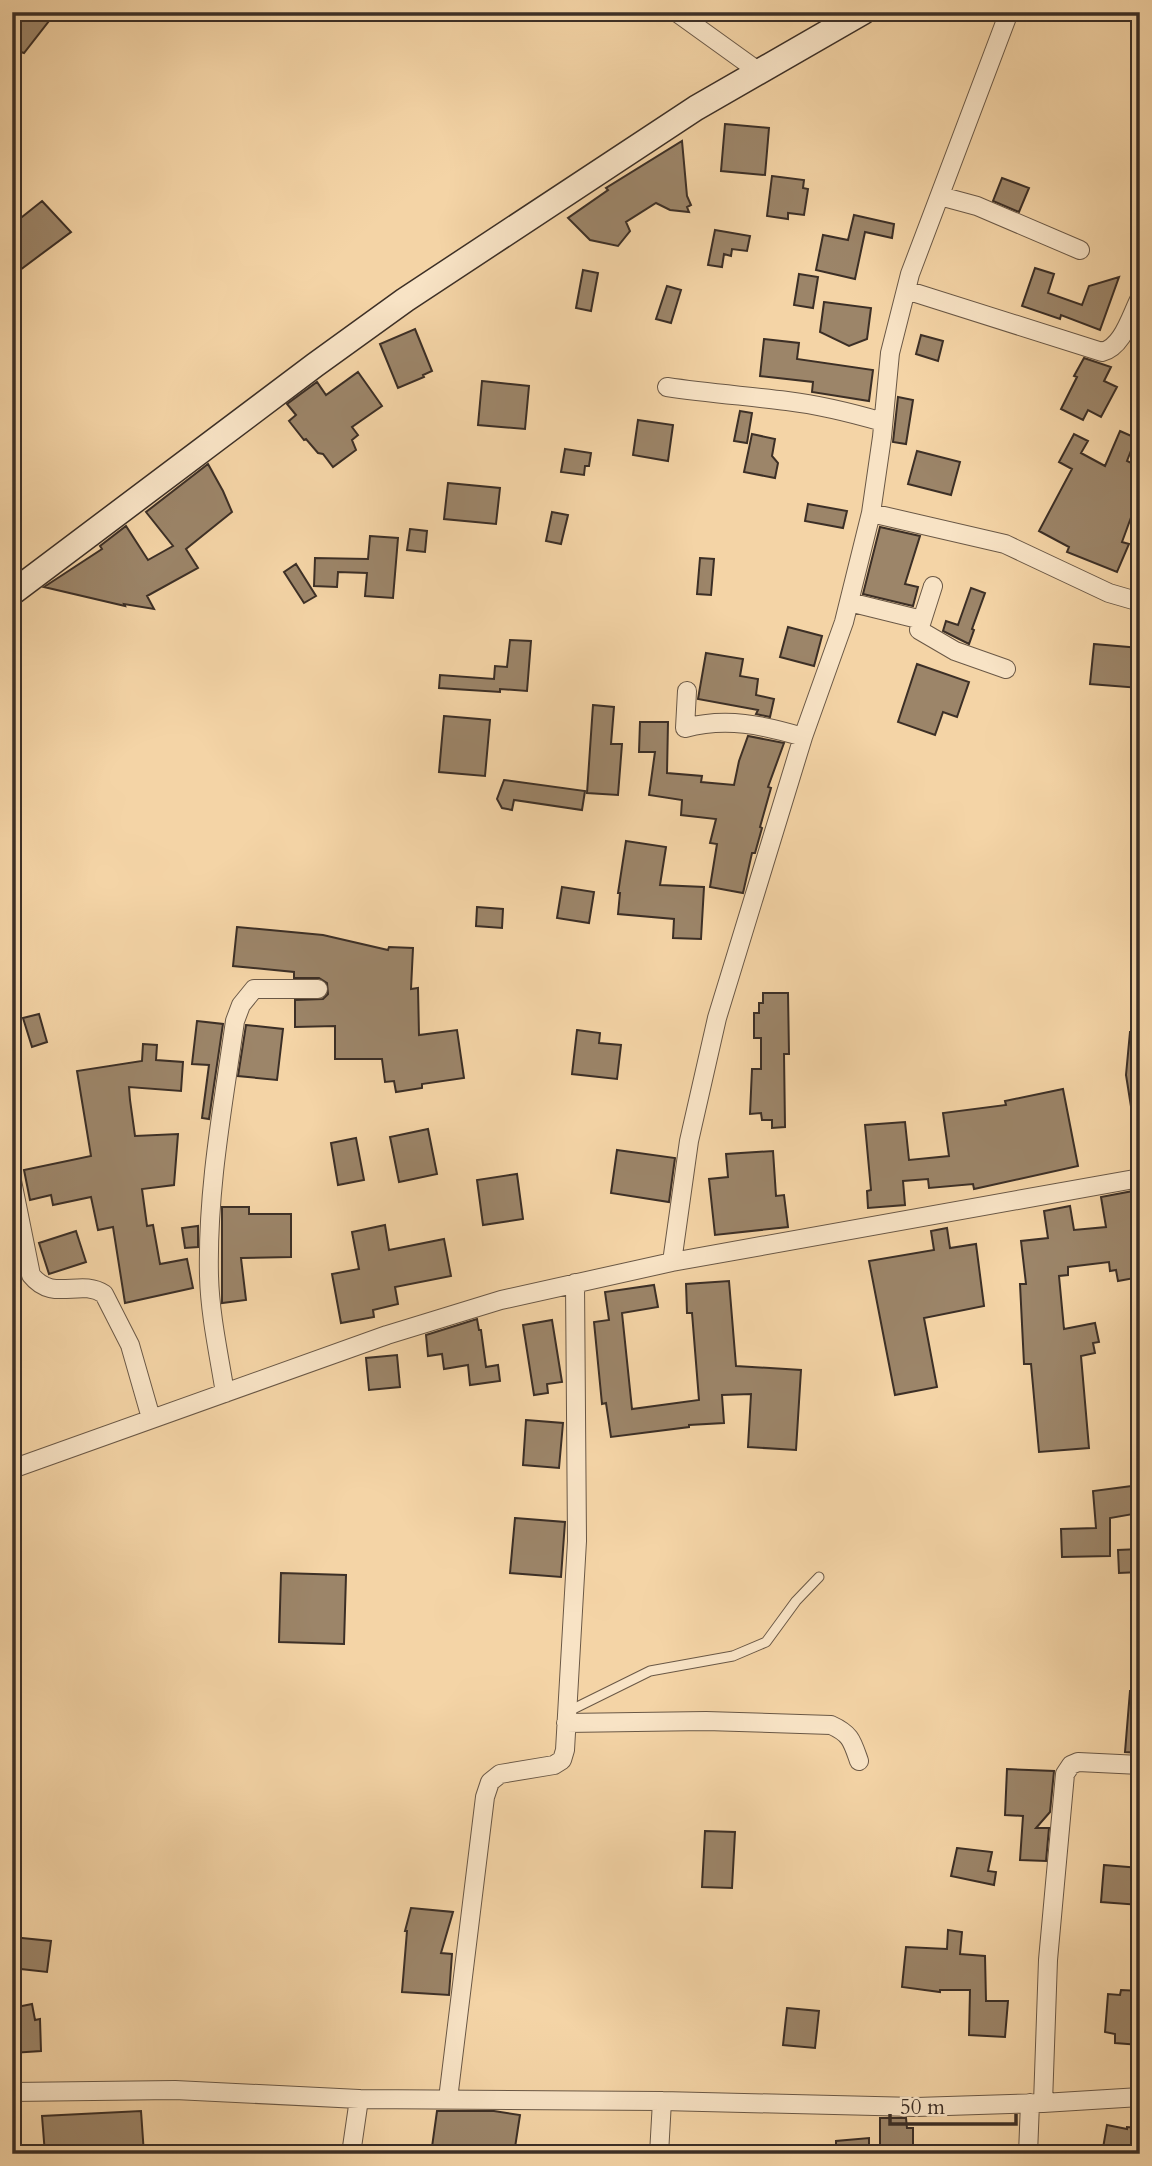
<svg xmlns="http://www.w3.org/2000/svg" width="1152" height="2166" font-family="Cardo,serif">
  <style>
    .building { fill: #9c8569; stroke: #3c2f26; stroke-width: 2 }
    .lines { fill: none; stroke-linecap: round; stroke-linejoin: round }
    .lane-casing { stroke: #6a5846; stroke-width: 11 }
    .street-casing { stroke: #6a5846; stroke-width: 20 }
    .secondary-casing { stroke: #3c2f26; stroke-width: 27 }
    .lane { stroke: #f8e3c5; stroke-width: 9 }
    .street { stroke: #f8e3c5; stroke-width: 18 }
    .secondary { stroke: #f8e3c5; stroke-width: 24 }
  </style>
  <rect width="100%" height="100%" fill="#f4d4a6"/>
  <filter id="stains"><feTurbulence type="fractalNoise" baseFrequency=".00286" numOctaves="4"/><feColorMatrix values="0 0 0 0 .2 0 0 0 0 .09 0 0 0 0 .02 0 0 0 .5 -.17"/></filter>
  <radialGradient id="worn" r=".72"><stop offset=".6" stop-color="#630" stop-opacity="0"/><stop offset="1" stop-color="#630" stop-opacity=".3"/></radialGradient>
  <path class="building" d="M 16,12 L 56,12 L 24,53 L 12,49 L 12,17 Z
    M 725,124 L 769,128 L 765,175 L 721,171 Z
    M 682,141 L 687,196 L 691,205 L 687,207 L 689,212 L 670,210 L 656,203 L 626,222 L 630,231 L 618,246 L 590,240 L 568,218 L 608,190 L 606,188 Z
    M 772,176 L 804,180 L 803,188 L 808,189 L 804,215 L 788,213 L 788,219 L 767,216 Z
    M 1002,178 L 1029,188 L 1019,212 L 993,201 Z
    M 42,201 L 71,232 L 12,276 L 12,225 Z
    M 854,215 L 894,224 L 892,238 L 865,232 L 855,279 L 816,270 L 823,235 L 848,240 Z
    M 715,230 L 750,236 L 747,251 L 732,249 L 731,256 L 724,254 L 722,267 L 708,265 Z
    M 1035,268 L 1054,274 L 1048,293 L 1082,305 L 1089,286 L 1119,277 L 1100,330 L 1061,315 L 1060,319 L 1022,306 Z
    M 583,270 L 598,273 L 591,311 L 576,308 Z
    M 799,274 L 818,277 L 813,308 L 794,305 Z
    M 667,286 L 681,290 L 671,323 L 656,319 Z
    M 824,302 L 871,308 L 867,339 L 849,346 L 820,332 Z
    M 415,329 L 432,371 L 423,375 L 424,377 L 398,388 L 380,344 Z
    M 921,335 L 943,341 L 938,361 L 916,354 Z
    M 764,339 L 799,343 L 797,359 L 873,370 L 869,401 L 812,392 L 813,382 L 760,376 Z
    M 1084,358 L 1111,367 L 1104,381 L 1117,387 L 1101,417 L 1088,410 L 1083,420 L 1061,409 L 1077,377 L 1074,376 Z
    M 358,372 L 382,406 L 352,427 L 358,435 L 352,440 L 356,450 L 333,467 L 323,454 L 318,453 L 306,439 L 304,440 L 289,421 L 296,415 L 287,404 L 317,382 L 326,395 Z
    M 482,381 L 529,386 L 525,429 L 478,425 Z
    M 898,397 L 913,400 L 906,444 L 893,442 Z
    M 740,411 L 752,413 L 747,443 L 734,441 Z
    M 638,420 L 673,425 L 668,461 L 633,455 Z
    M 1120,431 L 1136,438 L 1127,461 L 1140,467 L 1140,493 L 1122,542 L 1129,544 L 1117,572 L 1067,552 L 1069,547 L 1039,531 L 1072,469 L 1059,462 L 1074,434 L 1088,441 L 1081,453 L 1105,466 Z
    M 752,434 L 775,439 L 772,456 L 778,463 L 775,478 L 744,472 Z
    M 565,449 L 591,453 L 589,466 L 585,466 L 584,475 L 561,472 Z
    M 917,451 L 960,462 L 951,495 L 908,484 Z
    M 208,464 L 223,491 L 232,512 L 186,549 L 198,568 L 147,596 L 154,609 L 124,604 L 125,606 L 44,587 L 102,549 L 100,546 L 126,526 L 148,560 L 173,546 L 146,512 Z
    M 448,483 L 500,488 L 496,524 L 444,519 Z
    M 808,504 L 847,511 L 843,528 L 805,521 Z
    M 552,512 L 568,515 L 561,544 L 546,541 Z
    M 880,527 L 920,536 L 905,584 L 918,587 L 913,606 L 863,594 Z
    M 410,529 L 427,531 L 425,552 L 407,550 Z
    M 370,536 L 398,538 L 393,598 L 365,596 L 367,573 L 338,572 L 337,587 L 314,586 L 315,558 L 368,559 Z
    M 700,558 L 714,559 L 711,595 L 697,594 Z
    M 296,564 L 316,596 L 304,603 L 284,572 Z
    M 971,588 L 985,593 L 972,629 L 974,630 L 969,644 L 943,631 L 946,621 L 958,625 Z
    M 788,627 L 822,636 L 814,666 L 780,657 Z
    M 510,640 L 531,641 L 527,691 L 500,689 L 500,692 L 439,688 L 440,675 L 494,679 L 495,666 L 507,667 Z
    M 1094,644 L 1140,648 L 1140,688 L 1090,684 Z
    M 706,653 L 743,659 L 740,676 L 758,679 L 756,695 L 774,699 L 770,717 L 756,714 L 758,710 L 698,699 Z
    M 917,664 L 969,682 L 957,717 L 943,712 L 935,735 L 898,722 Z
    M 593,705 L 614,707 L 611,744 L 622,744 L 618,795 L 587,793 Z
    M 444,716 L 490,720 L 485,776 L 439,772 Z
    M 640,722 L 668,722 L 667,773 L 702,776 L 701,782 L 734,785 L 739,761 L 748,736 L 784,743 L 768,787 L 771,788 L 760,827 L 762,828 L 755,853 L 752,853 L 743,893 L 710,887 L 717,844 L 710,843 L 716,819 L 681,815 L 682,800 L 649,795 L 655,752 L 639,752 Z
    M 504,780 L 585,791 L 582,810 L 514,800 L 512,810 L 502,808 L 497,799 Z
    M 626,841 L 666,847 L 660,885 L 704,887 L 701,939 L 673,938 L 674,919 L 618,914 L 620,893 L 618,893 Z
    M 562,887 L 594,892 L 589,923 L 557,918 Z
    M 477,907 L 503,909 L 502,928 L 476,926 Z
    M 237,927 L 323,935 L 388,950 L 389,947 L 413,948 L 411,989 L 418,988 L 419,1035 L 457,1030 L 464,1078 L 422,1084 L 422,1088 L 396,1092 L 394,1081 L 385,1082 L 382,1059 L 335,1059 L 335,1026 L 295,1027 L 295,1000 L 323,999 L 328,994 L 327,983 L 319,978 L 294,978 L 294,972 L 233,966 Z
    M 763,993 L 788,993 L 789,1054 L 784,1054 L 785,1127 L 772,1128 L 772,1120 L 762,1120 L 761,1113 L 750,1114 L 752,1069 L 761,1069 L 761,1038 L 754,1038 L 754,1013 L 759,1013 L 759,1003 L 763,1003 Z
    M 39,1014 L 47,1042 L 32,1047 L 23,1018 Z
    M 197,1021 L 223,1024 L 209,1119 L 202,1118 L 209,1065 L 192,1064 Z
    M 246,1025 L 283,1029 L 277,1080 L 238,1076 Z
    M 577,1030 L 600,1033 L 599,1043 L 621,1045 L 617,1079 L 572,1074 Z
    M 1130,1032 L 1140,1032 L 1140,1112 L 1132,1113 L 1126,1075 Z
    M 143,1044 L 157,1045 L 156,1060 L 183,1062 L 181,1091 L 129,1087 L 130,1100 L 135,1136 L 178,1134 L 174,1185 L 142,1189 L 147,1226 L 153,1225 L 160,1264 L 187,1259 L 193,1288 L 125,1303 L 113,1227 L 98,1230 L 91,1197 L 53,1205 L 51,1195 L 30,1200 L 24,1170 L 91,1156 L 77,1071 L 142,1061 Z
    M 1063,1089 L 1078,1166 L 974,1189 L 973,1184 L 929,1188 L 928,1179 L 903,1181 L 905,1205 L 868,1208 L 867,1191 L 871,1190 L 865,1125 L 905,1122 L 909,1160 L 949,1156 L 943,1113 L 1006,1105 L 1005,1101 Z
    M 428,1129 L 437,1174 L 399,1182 L 390,1137 Z
    M 356,1138 L 364,1180 L 338,1185 L 331,1143 Z
    M 617,1150 L 675,1158 L 669,1202 L 611,1193 Z
    M 773,1151 L 776,1196 L 784,1195 L 788,1227 L 715,1235 L 709,1179 L 728,1177 L 726,1154 Z
    M 517,1174 L 523,1219 L 483,1225 L 477,1180 Z
    M 1133,1191 L 1140,1229 L 1140,1277 L 1118,1281 L 1116,1270 L 1110,1271 L 1109,1262 L 1068,1267 L 1068,1275 L 1059,1276 L 1064,1329 L 1095,1323 L 1099,1342 L 1093,1343 L 1095,1353 L 1081,1356 L 1089,1448 L 1039,1452 L 1031,1364 L 1024,1364 L 1020,1284 L 1026,1284 L 1021,1241 L 1048,1238 L 1044,1211 L 1070,1206 L 1074,1230 L 1106,1227 L 1101,1197 Z
    M 222,1207 L 249,1207 L 249,1214 L 291,1214 L 291,1257 L 241,1258 L 246,1300 L 222,1303 Z
    M 385,1225 L 389,1250 L 444,1239 L 451,1276 L 395,1287 L 398,1304 L 373,1310 L 374,1317 L 341,1323 L 332,1274 L 359,1269 L 352,1232 Z
    M 198,1226 L 198,1247 L 185,1248 L 182,1228 Z
    M 947,1228 L 950,1248 L 976,1244 L 984,1306 L 924,1318 L 937,1387 L 895,1395 L 869,1261 L 934,1250 L 931,1231 Z
    M 76,1231 L 86,1262 L 49,1274 L 39,1243 Z
    M 729,1281 L 736,1366 L 801,1370 L 796,1450 L 748,1447 L 751,1394 L 722,1395 L 724,1423 L 689,1425 L 689,1427 L 611,1437 L 606,1403 L 602,1404 L 594,1322 L 609,1320 L 605,1292 L 654,1285 L 658,1307 L 622,1313 L 632,1409 L 699,1400 L 692,1313 L 687,1313 L 686,1284 Z
    M 477,1319 L 479,1330 L 481,1330 L 486,1367 L 498,1365 L 500,1381 L 470,1385 L 468,1365 L 444,1369 L 442,1354 L 428,1356 L 426,1335 Z
    M 552,1320 L 562,1382 L 547,1384 L 548,1393 L 534,1395 L 523,1325 Z
    M 397,1355 L 400,1387 L 369,1390 L 366,1358 Z
    M 526,1420 L 563,1423 L 559,1468 L 523,1465 Z
    M 1140,1485 L 1139,1513 L 1110,1518 L 1110,1556 L 1062,1557 L 1061,1529 L 1096,1528 L 1093,1491 Z
    M 515,1518 L 565,1522 L 561,1577 L 510,1573 Z
    M 1140,1549 L 1140,1572 L 1119,1573 L 1118,1550 Z
    M 281,1573 L 346,1575 L 344,1644 L 279,1642 Z
    M 1130,1691 L 1140,1691 L 1140,1753 L 1125,1752 Z
    M 1007,1769 L 1054,1771 L 1050,1812 L 1036,1828 L 1049,1828 L 1046,1861 L 1020,1860 L 1023,1816 L 1005,1815 Z
    M 705,1831 L 735,1832 L 732,1888 L 702,1887 Z
    M 957,1848 L 992,1852 L 988,1871 L 996,1872 L 994,1885 L 951,1876 Z
    M 1104,1865 L 1140,1868 L 1140,1905 L 1101,1902 Z
    M 411,1908 L 453,1912 L 441,1953 L 452,1954 L 449,1995 L 402,1992 L 407,1931 L 405,1931 Z
    M 948,1930 L 962,1932 L 960,1954 L 985,1956 L 986,2001 L 1008,2001 L 1005,2037 L 969,2035 L 970,1990 L 940,1990 L 940,1992 L 902,1987 L 906,1947 L 947,1949 Z
    M 12,1937 L 51,1941 L 47,1972 L 12,1968 Z
    M 1121,1990 L 1140,1991 L 1140,2045 L 1115,2043 L 1115,2034 L 1105,2032 L 1108,1994 L 1120,1995 Z
    M 32,2004 L 35,2020 L 40,2019 L 41,2051 L 12,2053 L 12,2008 Z
    M 787,2008 L 819,2011 L 815,2048 L 783,2045 Z
    M 141,2111 L 144,2154 L 45,2154 L 42,2116 Z
    M 437,2111 L 494,2111 L 520,2115 L 514,2154 L 431,2154 Z
    M 880,2118 L 906,2118 L 907,2128 L 913,2128 L 913,2147 L 880,2147 Z
    M 1107,2125 L 1127,2129 L 1127,2127 L 1140,2128 L 1140,2147 L 1103,2148 Z
    M 869,2138 L 869,2154 L 836,2154 L 836,2141 Z"/>
  <g class="lines">
    <g class="lane-casing">
      <path id="lane" d="M 567,1712 L 650,1671 L 733,1656 L 766,1642 L 796,1601 L 819,1577"/>
    </g>
    <g class="street-casing">
      <path id="street" d="M 676,12 L 758,71
        M 940,196 L 977,206 L 1080,250
        M 906,290 L 1102,352 C 1123,347 1131,315 1140,298
        M 667,387 C 707,393 747,396 787,401 C 820,405 852,413 883,422
        M 871,513 L 1005,544 L 1109,593 L 1140,602
        M 849,602 L 922,620 L 933,586 L 919,630 L 955,651 L 1006,669
        M 687,691 L 685,728 C 726,717 763,725 803,737
        M 12,1181 L 31,1275 C 53,1303 80,1278 104,1294 L 130,1345 L 151,1418
        M 672,1262 L 689,1141 L 717,1018 L 803,737 L 844,622 L 871,513 L 882,437 L 890,353 L 910,274 L 1009,12
        M 225,1393 C 219,1355 210,1315 209,1276 C 207,1190 223,1106 235,1021 L 241,1005 L 254,989 L 318,989
        M 12,1469 L 387,1335 L 501,1300 L 672,1262 L 1140,1178
        M 566,1723 L 706,1721 L 831,1725 C 851,1734 852,1741 859,1761
        M 12,2092 L 175,2090 L 359,2099 L 662,2101 L 916,2107 L 1043,2103 L 1140,2097
        M 448,2099 L 485,1797 L 490,1782 L 500,1774 L 554,1765 L 562,1760 L 565,1750 L 577,1541 L 575,1283
        M 1043,2103 L 1048,1960 L 1065,1774 L 1071,1765 L 1078,1762 L 1140,1765
        M 351,2154 L 359,2099
        M 659,2154 L 662,2101
        M 1028,2154 L 1030,2103"/>
    </g>
    <g class="secondary-casing">
      <path id="secondary" d="M 12,593 L 315,365 L 405,300 L 696,108 L 863,12"/>
    </g>
    <use href="#lane" class="lane"/>
    <use href="#street" class="street"/>
    <use href="#secondary" class="secondary"/>
  </g>
  <rect width="1152" height="2166" fill="none" stroke="#f4d4a6" stroke-width="42"/>
  <rect x="14" y="14" width="1124" height="2138" fill="none" stroke="#3c2f26" stroke-width="3.5"/>
  <rect x="21" y="21" width="1110" height="2124" fill="none" stroke="#3c2f26" stroke-width="2"/>
  <path d="M890 2114v10h126v-10" fill="none" stroke="#3c2f26" stroke-width="3.5"/>
  <text x="900" y="2114" font-size="21" fill="#3c2f26" stroke="#f8e3c5" stroke-width="5" paint-order="stroke">50 m</text>
  <rect width="100%" height="100%" filter="url(#stains)"/>
  <rect width="100%" height="100%" fill="url(#worn)"/>
</svg>
